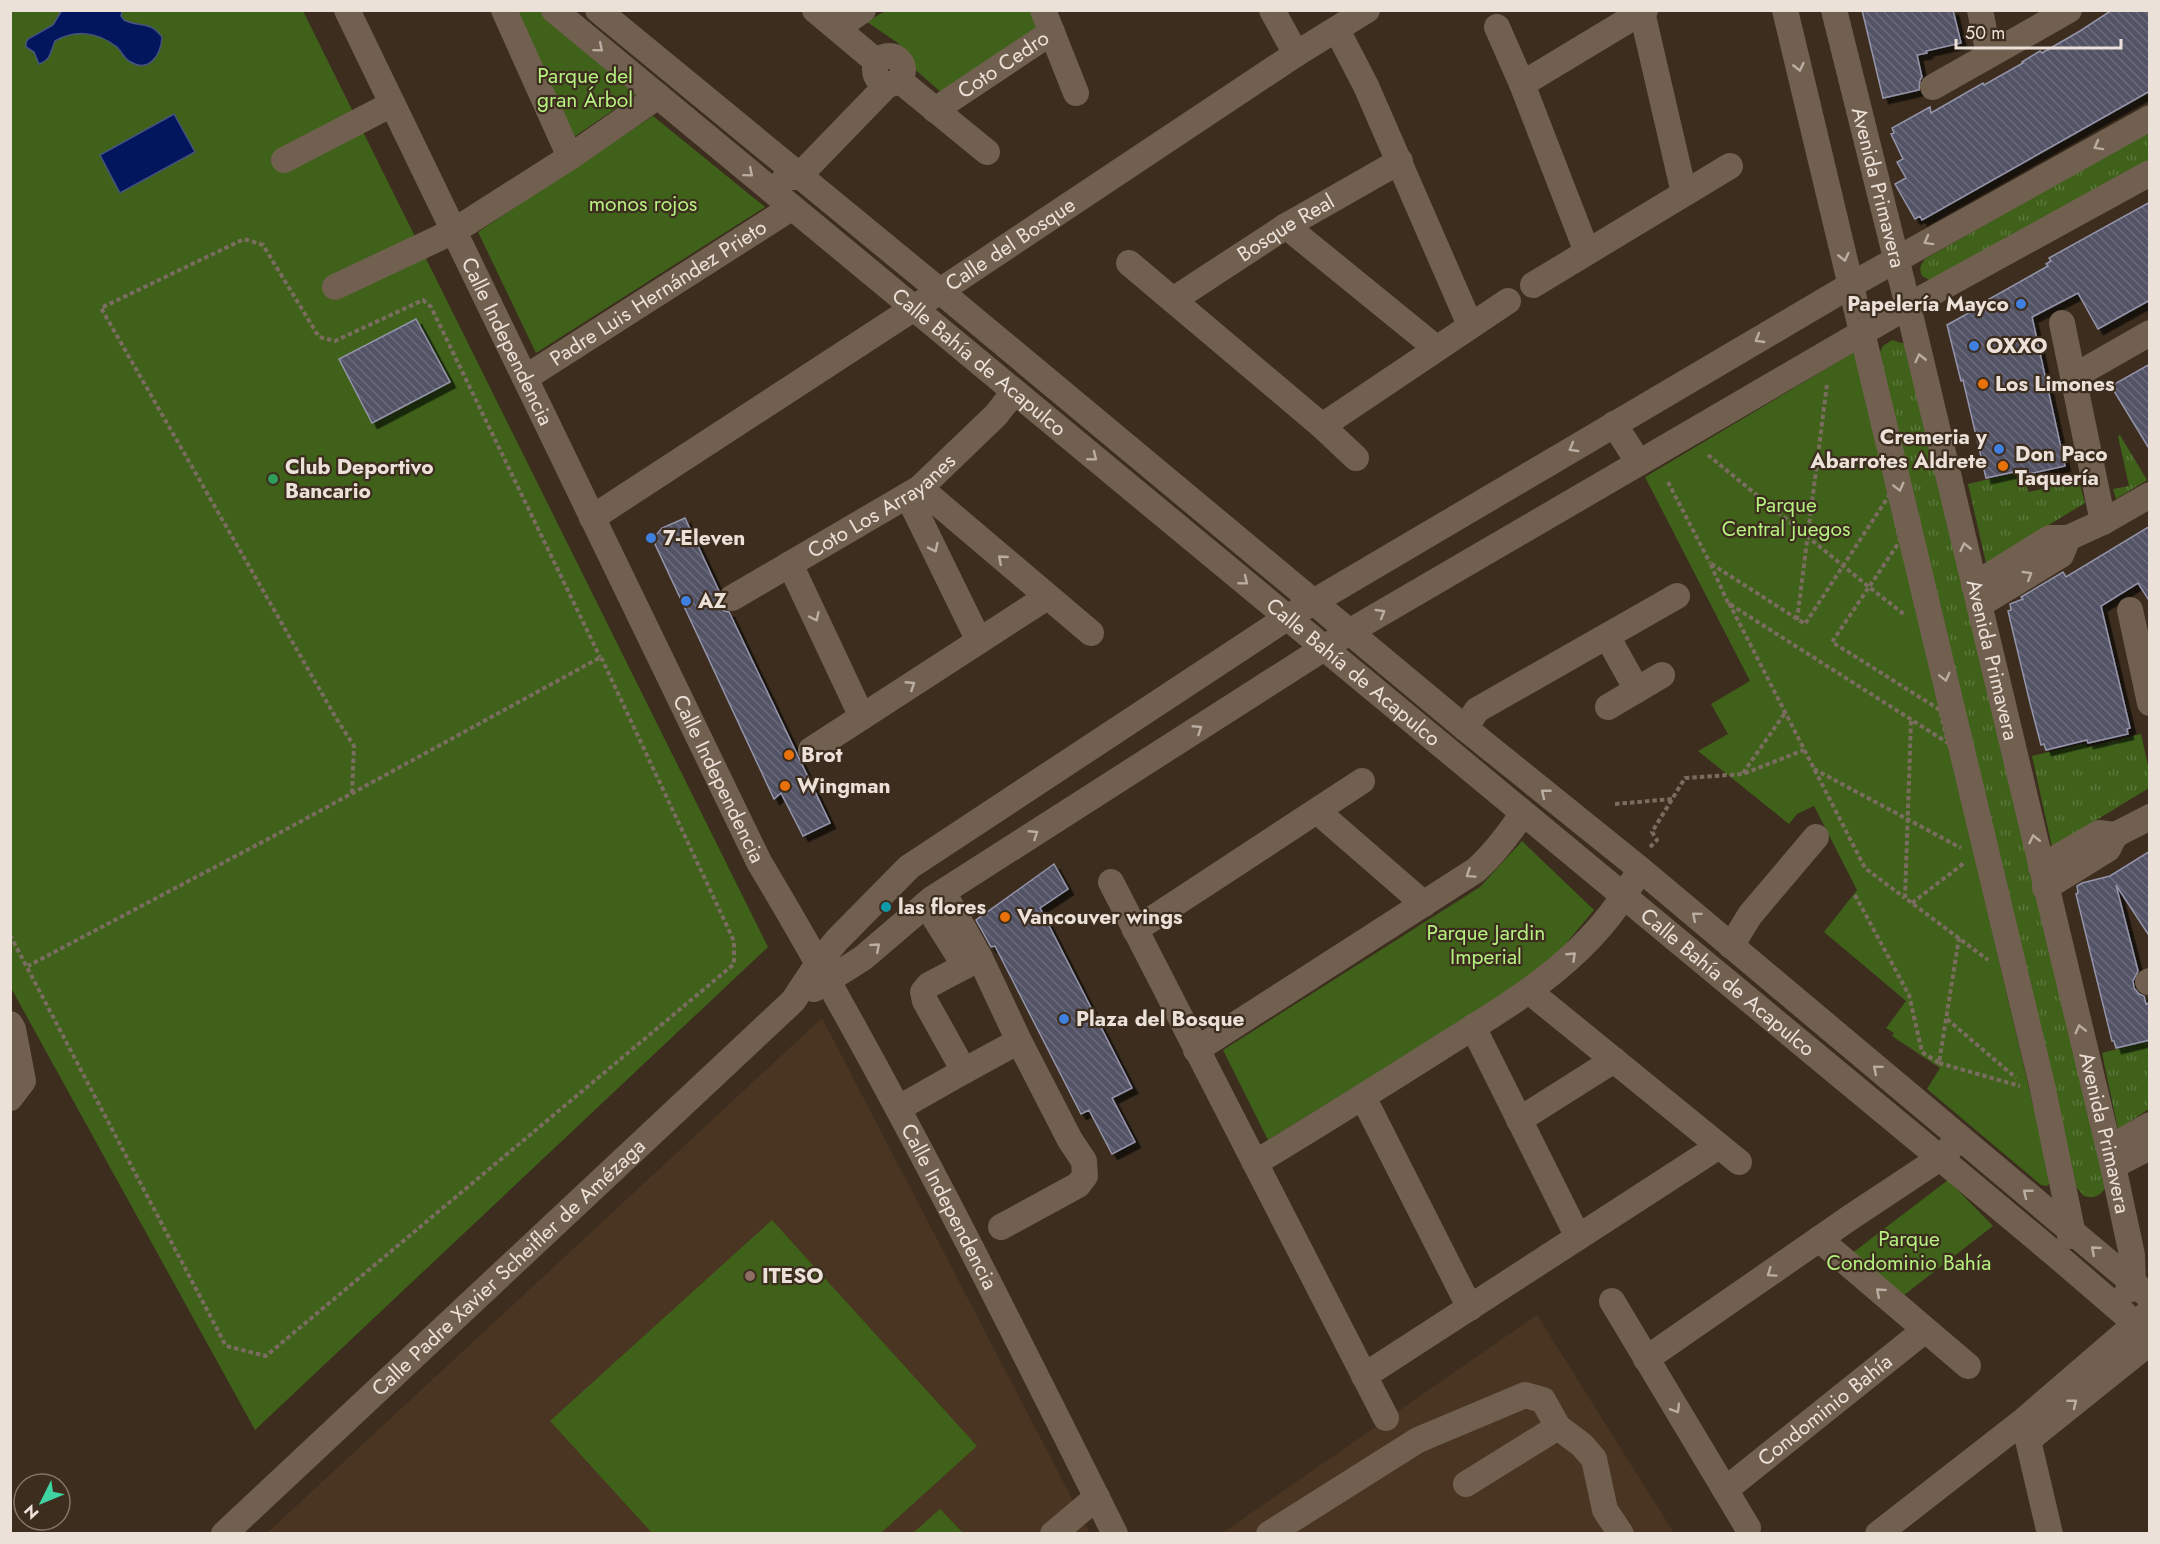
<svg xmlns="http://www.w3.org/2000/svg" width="2160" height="1544" font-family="Jost,sans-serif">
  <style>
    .built { fill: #493521 }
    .grass { fill: url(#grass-tufts) }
    .park { fill: #3f611a }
    .water { fill: #01165c; stroke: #475381; stroke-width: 1.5 }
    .building { fill: url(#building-back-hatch); stroke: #9494aa; stroke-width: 1.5; filter: url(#shadow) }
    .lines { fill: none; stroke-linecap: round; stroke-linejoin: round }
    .path { stroke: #7a6d60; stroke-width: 4; stroke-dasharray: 4.5 3; stroke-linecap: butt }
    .minor { stroke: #716050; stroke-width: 26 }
    .oneway { stroke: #baada2 }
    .shop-dot { fill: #3f7fe0; stroke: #3c2d1e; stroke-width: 2 }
    .food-dot { fill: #e8710a; stroke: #3c2d1e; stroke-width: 2 }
    .leisure-dot { fill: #2e9e5b; stroke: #3c2d1e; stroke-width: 2 }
    .culture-dot { fill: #0f9aa8; stroke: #3c2d1e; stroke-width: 2 }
    .education-dot { fill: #8d6e63; stroke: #3c2d1e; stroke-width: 2 }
    .labels { text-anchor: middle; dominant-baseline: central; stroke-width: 4.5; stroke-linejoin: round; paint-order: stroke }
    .street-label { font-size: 21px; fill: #ebe1d8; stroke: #3c2d1e }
    .park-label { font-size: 21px; fill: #b6f180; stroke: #3c2d1e }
    .poi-label { font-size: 21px; font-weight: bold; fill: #ebe1d8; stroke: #3c2d1e; text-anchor: start }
  </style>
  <defs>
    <pattern id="grass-tufts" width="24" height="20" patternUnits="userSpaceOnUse" patternTransform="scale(1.5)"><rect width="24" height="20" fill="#3f611a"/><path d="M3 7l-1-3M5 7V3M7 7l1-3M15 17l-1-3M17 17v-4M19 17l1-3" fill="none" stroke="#5b773b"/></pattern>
    <pattern id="building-back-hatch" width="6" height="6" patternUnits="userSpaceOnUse" patternTransform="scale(1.5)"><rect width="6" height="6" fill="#535266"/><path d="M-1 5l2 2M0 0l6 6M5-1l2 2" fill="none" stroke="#6c6b7b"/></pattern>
    <filter id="shadow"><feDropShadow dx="5.5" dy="5.5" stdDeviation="0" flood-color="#0009"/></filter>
  </defs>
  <rect width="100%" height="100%" fill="#3c2d1e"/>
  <path class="built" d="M 822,1018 L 1090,1533 L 266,1534 Z
    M 1537,1315 L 1674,1533 L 1221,1534 Z"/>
  <path class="grass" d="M 2149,132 L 2149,160 L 1937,280 L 1931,281 L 1922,276 C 1919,269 1920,265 1925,259 Z
    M 1892,340 L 1905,344 L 2106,1187 C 2100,1196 2094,1199 2084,1196 L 2076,1187 L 1878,356 L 1883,346 Z
    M 2120,435 L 2147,480 L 2116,499 L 2113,489 L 2129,486 L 2118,436 Z
    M 2024,471 L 2028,492 L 2079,481 L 2085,503 L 1986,563 L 1968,484 Z
    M 2141,734 L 2149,770 L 2149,788 L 2052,847 L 2032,756 L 2086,743 L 2087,747 Z
    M 2149,1041 L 2149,1109 L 2118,1129 L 2102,1053 Z"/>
  <path class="park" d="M 1044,10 L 1051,26 L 944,95 L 910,65 L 898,43 L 867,22 L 885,11 Z
    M 11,11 L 303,11 L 768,947 L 255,1430 L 11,988 Z
    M 513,11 L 542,11 L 640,92 L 574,137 Z
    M 653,116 L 765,207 L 536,353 L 478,232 Z
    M 1856,351 L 2051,1182 L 2047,1186 L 2041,1185 L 1927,1089 L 1940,1068 L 1892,1036 L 1894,1033 L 1886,1028 L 1906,1001 L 1824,932 L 1857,890 L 1814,806 L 1797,814 L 1789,824 L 1698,751 L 1728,734 L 1711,704 L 1750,681 L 1645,477 Z
    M 1522,841 L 1594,910 L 1558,953 L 1519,986 L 1268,1140 L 1223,1050 L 1480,887 Z
    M 1948,1180 L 1993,1226 L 1904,1295 L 1851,1254 Z
    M 772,1220 L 977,1446 L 881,1533 L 652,1533 L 550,1421 Z
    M 940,1509 L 963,1533 L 913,1533 Z"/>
  <path class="water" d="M 62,10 L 122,11 L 121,16 L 124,20 C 141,28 149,20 162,37 C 161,55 149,74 129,61 C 124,58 121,51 117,47 C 98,32 76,29 55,41 C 50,52 52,59 39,64 L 34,52 L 26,47 L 26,43 L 28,39 L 53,25 Z
    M 174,114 L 195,152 L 120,193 L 100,155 Z"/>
  <path class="building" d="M 1862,10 L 1953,10 L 1961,43 L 1926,51 L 1927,53 L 1917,55 L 1922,77 L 1920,80 L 1919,90 L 1883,98 Z
    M 2112,10 L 2150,10 L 2150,91 L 1922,220 L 1920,216 L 1915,219 L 1895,184 L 1906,178 L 1897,162 L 1903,159 L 1891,134 L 1894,133 L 1892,128 L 1930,107 L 1931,113 L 1983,83 L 1984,85 L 2023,63 L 2022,62 L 2040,51 L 2042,53 L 2080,31 Z
    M 2150,202 L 2150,300 L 2098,329 L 2078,293 L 2032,317 L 2065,466 L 2024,475 L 2023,470 L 1986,478 L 1963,380 L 1961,381 L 1947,325 L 1976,309 L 1975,307 L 2048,266 L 2046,264 L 2051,261 L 2049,258 Z
    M 416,319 L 450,382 L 372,423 L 339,359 Z
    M 2150,364 L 2150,450 L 2111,386 Z
    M 685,518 L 719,591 L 717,598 L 719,605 L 724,611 L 729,612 L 830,823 L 803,836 L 781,793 L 774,799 L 655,544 L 656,535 L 662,528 Z
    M 2150,526 L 2150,602 L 2138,583 L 2101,606 L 2130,728 L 2127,729 L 2128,734 L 2088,743 L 2087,740 L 2046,750 L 2044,744 L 2041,745 L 2030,703 L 2008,611 L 2011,610 L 2010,604 L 2023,599 L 2021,597 L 2063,572 L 2066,577 Z
    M 2150,851 L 2150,937 L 2116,885 L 2138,971 L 2133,981 L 2134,988 L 2139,994 L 2144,996 L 2146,1004 L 2150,1003 L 2150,1040 L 2116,1048 L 2114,1041 L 2112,1041 L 2094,968 L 2076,894 L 2078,893 L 2077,886 L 2082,883 L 2110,876 Z
    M 1054,864 L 1068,889 L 1040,908 L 1132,1088 L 1112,1098 L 1135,1142 L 1112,1154 L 1089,1110 L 1081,1114 L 995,946 L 991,947 L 976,920 Z"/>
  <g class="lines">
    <path class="path" d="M 1708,455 L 1869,587 L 1905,615
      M 1668,482 L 1710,563
      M 1890,494 L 1900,541 L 1832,642 L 1940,710 L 1948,743 L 1728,603 L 1710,563 L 1805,624 Z
      M 1729,603 L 1865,868 L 1905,898
      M 1797,620 L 1827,384
      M 1911,721 L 1905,898 L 1988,960
      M 1814,769 L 1961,848
      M 1743,773 L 1785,713
      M 352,793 L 354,746 L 336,718 L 101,308 L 244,239 L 263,245 L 319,337 L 335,341 L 423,300 L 431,307 L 600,657
      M 1615,804 L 1672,799
      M 1650,847 L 1657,840 L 1652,832 L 1685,778 L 1743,774 L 1804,750
      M 1855,895 L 1909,995 L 1922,1052 L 1939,1063 L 1959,938
      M 1912,903 L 1964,863
      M 10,935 L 226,1346 L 266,1356 L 734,964 L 734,941 L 601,657 L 285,830 L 28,966
      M 1947,1019 L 2016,1078
      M 1939,1063 L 2020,1086"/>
    <g class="minor">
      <path id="s1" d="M 347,10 L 759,862 C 889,1080 1002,1307 1115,1534"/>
      <path d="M 504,10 L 570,157"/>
      <path id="s2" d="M 554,10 L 1940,1158 L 2056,1255 L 2150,1336"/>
      <path d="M 598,10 L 940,291 L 1465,728 L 1640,869 L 2150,1297"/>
      <path d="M 815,10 L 877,62"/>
      <path d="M 1043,10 L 1076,93"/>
      <path d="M 1272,10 L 1296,54"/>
      <path d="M 1785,10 L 2042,1085 L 2072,1230 L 2070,1236"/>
      <path id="s3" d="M 1834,10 L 1908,306 L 2113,1166 L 2132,1255 L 2133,1282 L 2128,1290"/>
      <path d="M 1980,10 L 1989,55"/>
      <path d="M 1642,12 L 1684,193"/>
      <path d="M 1497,27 L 1522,84 L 1587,252"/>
      <path d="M 837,28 L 863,10"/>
      <path d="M 1337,30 L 1366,86 L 1470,325"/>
      <circle cx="889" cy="70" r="14"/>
      <path d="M 899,80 L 987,152"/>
      <path d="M 1522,84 L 1645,10"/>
      <path d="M 1933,87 L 2069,10"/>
      <path id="s4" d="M 935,110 L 1052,32"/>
      <path d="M 284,160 L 392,104"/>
      <path d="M 783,181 L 786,177 L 798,177 L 888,84"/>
      <path d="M 1286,226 L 1436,348"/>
      <path d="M 1129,263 L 1322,426 L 1356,458"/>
      <path d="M 1533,285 L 1730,166"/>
      <path d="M 335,287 L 454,231 L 570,157 L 658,96"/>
      <path id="s5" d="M 1173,300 L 1286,226 L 1400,161"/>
      <path d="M 2062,323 L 2103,522"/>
      <path d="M 2073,377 L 2150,333"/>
      <path id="s6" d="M 525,378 L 791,208"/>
      <path d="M 1614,424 L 1639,463"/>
      <path d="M 1322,426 L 1508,301"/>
      <path d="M 920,488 L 1091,633"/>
      <path d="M 908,496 L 979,641"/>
      <path id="s7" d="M 592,518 L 940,291 L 1296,54 L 1367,10"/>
      <path d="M 790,564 L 862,717"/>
      <path d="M 1974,585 L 2050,538 L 2068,538 L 2103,522 L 2150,495"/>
      <path id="s8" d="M 732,598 L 920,488 L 996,415 L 1014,392"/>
      <path d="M 1979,605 L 2061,555 L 2068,538"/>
      <path d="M 2130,610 L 2150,703"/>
      <path d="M 1607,636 L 1637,690"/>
      <path d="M 1608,707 L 1662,675"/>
      <path d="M 1465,728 L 1477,710 L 1677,596"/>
      <path d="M 811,750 L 1047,597"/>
      <path d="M 1317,811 L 1424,904"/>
      <path d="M 2041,867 L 2099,833 L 2115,835 L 2150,817"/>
      <path d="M 1111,882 L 1386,1418"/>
      <path d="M 2045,888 L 2108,849 L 2115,835"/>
      <path d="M 943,892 L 980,958"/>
      <path d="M 926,904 L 965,966"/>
      <path d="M 1135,930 L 1362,781"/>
      <path d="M 1731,946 L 1750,915 L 1816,837"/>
      <path d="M 2148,982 L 2150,981"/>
      <path d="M 814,989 L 863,958 L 932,899 L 1349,632 L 1908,306 L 2150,173"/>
      <path d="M 1529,991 L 1739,1162"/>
      <path d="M 10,1024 L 13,1029 L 23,1081 L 10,1098"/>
      <path d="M 1473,1027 L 1578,1237"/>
      <path d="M 1196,1050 L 1476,870 C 1495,853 1509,834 1523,813"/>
      <path d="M 1363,1097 L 1470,1308"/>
      <path d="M 899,1108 L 964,1071"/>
      <path d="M 1519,1120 L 1614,1060"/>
      <path d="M 2109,1148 L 2150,1125"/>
      <path d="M 1255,1163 C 1316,1126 1377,1088 1437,1050 C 1513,1002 1587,961 1633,881"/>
      <path d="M 2113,1166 L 2150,1147"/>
      <path d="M 1001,1227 L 1078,1185 L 1085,1176 L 1084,1161 L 1070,1140 L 1019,1041 L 980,958 L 929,985 L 923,992 L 925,1001 L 964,1071 L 1019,1041"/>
      <path d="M 1819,1239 L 1968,1366"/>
      <path d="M 1612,1301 L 1748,1528"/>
      <path d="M 1646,1359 L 1851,1217 L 1940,1158 L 1951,1147"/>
      <path d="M 1364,1376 L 1719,1146"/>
      <path d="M 2024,1423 L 2050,1534"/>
      <path d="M 2028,1440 L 2150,1342"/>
      <path d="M 1466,1484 L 1558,1427 L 1582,1445 L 1594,1459 L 1605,1510 L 1621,1534"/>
      <path id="s9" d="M 1725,1490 L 1925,1330"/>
      <path id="s10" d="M 224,1534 L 793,1001 L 819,962 L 837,940 L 909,867 L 1288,617 L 1851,285 L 2150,118"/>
      <path d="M 1053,1534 L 1097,1497"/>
      <path d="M 1269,1534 L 1418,1440 L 1525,1395 L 1543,1400 L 1558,1427"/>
      <path d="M 1878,1534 L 2023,1421 L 2147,1314"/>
    </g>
  </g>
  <defs><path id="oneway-chevron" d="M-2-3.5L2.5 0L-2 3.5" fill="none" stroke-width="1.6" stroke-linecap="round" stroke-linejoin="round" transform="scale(1.5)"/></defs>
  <g class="oneway">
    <use href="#oneway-chevron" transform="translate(599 48) rotate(40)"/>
    <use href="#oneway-chevron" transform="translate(1799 67) rotate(77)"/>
    <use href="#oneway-chevron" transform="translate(2098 146) rotate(151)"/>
    <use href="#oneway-chevron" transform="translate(749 173) rotate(40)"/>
    <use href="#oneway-chevron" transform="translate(1928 241) rotate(151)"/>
    <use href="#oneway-chevron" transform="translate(1844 257) rotate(77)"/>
    <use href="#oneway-chevron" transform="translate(1759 339) rotate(150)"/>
    <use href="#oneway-chevron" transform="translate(1920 358) rotate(-103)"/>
    <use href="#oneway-chevron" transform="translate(1573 448) rotate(150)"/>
    <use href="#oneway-chevron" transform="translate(1093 457) rotate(39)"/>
    <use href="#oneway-chevron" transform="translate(1899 487) rotate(76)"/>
    <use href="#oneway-chevron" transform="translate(1965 547) rotate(-103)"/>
    <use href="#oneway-chevron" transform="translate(934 548) rotate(64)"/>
    <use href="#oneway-chevron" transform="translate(1002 559) rotate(-139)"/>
    <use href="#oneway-chevron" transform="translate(2028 575) rotate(-31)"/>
    <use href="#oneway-chevron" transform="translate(1244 581) rotate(39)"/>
    <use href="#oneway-chevron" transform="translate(1381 613) rotate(-30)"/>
    <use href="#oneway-chevron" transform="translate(815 617) rotate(65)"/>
    <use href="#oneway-chevron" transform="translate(1945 677) rotate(76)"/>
    <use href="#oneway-chevron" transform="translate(911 685) rotate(-33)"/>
    <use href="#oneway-chevron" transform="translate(1198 729) rotate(-33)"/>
    <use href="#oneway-chevron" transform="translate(1545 793) rotate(-141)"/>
    <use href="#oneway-chevron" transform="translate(1034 834) rotate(-33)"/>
    <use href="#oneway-chevron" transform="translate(2034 839) rotate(-103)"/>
    <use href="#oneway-chevron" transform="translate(1470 874) rotate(146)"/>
    <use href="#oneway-chevron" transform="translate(1696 916) rotate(-140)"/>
    <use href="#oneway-chevron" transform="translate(876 947) rotate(-41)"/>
    <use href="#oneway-chevron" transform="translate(1572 956) rotate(-43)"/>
    <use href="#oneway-chevron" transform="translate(2080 1029) rotate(-104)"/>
    <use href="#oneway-chevron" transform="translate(1877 1069) rotate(-140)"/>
    <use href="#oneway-chevron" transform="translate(2027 1193) rotate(-141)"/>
    <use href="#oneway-chevron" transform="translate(2095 1250) rotate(-139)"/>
    <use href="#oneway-chevron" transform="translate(1771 1273) rotate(145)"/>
    <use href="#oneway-chevron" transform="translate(1880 1292) rotate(-139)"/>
    <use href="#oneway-chevron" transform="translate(2073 1403) rotate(-39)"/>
    <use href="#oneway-chevron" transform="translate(1676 1409) rotate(59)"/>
  </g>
  <g class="shop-dot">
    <circle cx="2021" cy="304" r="6"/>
    <circle cx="1974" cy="346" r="6"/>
    <circle cx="1999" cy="449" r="6"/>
    <circle cx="651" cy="538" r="6"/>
    <circle cx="686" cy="601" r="6"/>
    <circle cx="1064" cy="1019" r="6"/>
  </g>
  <g class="food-dot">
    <circle cx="1983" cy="384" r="6"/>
    <circle cx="2003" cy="466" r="6"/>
    <circle cx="789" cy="755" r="6"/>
    <circle cx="785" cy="786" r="6"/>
    <circle cx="1005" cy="917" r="6"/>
  </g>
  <circle class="leisure-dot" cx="273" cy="479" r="6"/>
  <circle class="culture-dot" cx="886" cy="907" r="6"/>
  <circle class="education-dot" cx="750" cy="1276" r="6"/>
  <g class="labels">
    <g class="street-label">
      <text stroke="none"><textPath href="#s4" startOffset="82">Coto Cedro</textPath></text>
      <text stroke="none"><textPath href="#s3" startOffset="183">Avenida Primavera</textPath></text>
      <text stroke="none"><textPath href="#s5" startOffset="134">Bosque Real</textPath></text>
      <text stroke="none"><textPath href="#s7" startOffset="500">Calle del Bosque</textPath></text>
      <text stroke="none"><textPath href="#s6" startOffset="158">Padre Luis Hernández Prieto</textPath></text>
      <text stroke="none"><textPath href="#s1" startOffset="368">Calle Independencia</textPath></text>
      <text stroke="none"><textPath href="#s2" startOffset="552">Calle Bahía de Acapulco</textPath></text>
      <text stroke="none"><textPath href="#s8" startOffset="176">Coto Los Arrayanes</textPath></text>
      <text stroke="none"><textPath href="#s3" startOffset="669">Avenida Primavera</textPath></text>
      <text stroke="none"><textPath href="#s2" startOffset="1038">Calle Bahía de Acapulco</textPath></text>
      <text stroke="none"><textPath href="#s1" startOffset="854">Calle Independencia</textPath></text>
      <text stroke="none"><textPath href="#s2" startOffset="1524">Calle Bahía de Acapulco</textPath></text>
      <text stroke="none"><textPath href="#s3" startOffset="1155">Avenida Primavera</textPath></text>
      <text stroke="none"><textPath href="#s1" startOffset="1340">Calle Independencia</textPath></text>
      <text stroke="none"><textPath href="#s10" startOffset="390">Calle Padre Xavier Scheifler de Amézaga</textPath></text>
      <text stroke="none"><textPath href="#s9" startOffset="128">Condominio Bahía</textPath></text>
    </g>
    <g class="park-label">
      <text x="585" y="76">Parque del<tspan x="585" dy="24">gran Árbol</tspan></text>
      <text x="643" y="204">monos rojos</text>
      <text x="1786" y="505">Parque<tspan x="1786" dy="24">Central juegos</tspan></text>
      <text x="1486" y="933">Parque Jardin<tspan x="1486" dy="24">Imperial</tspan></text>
      <text x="1909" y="1239">Parque<tspan x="1909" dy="24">Condominio Bahía</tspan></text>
    </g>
    <g class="poi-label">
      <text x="2009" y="304" text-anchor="end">Papelería Mayco</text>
      <text x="1986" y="346">OXXO</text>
      <text x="1995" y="384">Los Limones</text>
      <text x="1987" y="437" text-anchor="end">Cremeria y<tspan x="1987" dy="24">Abarrotes Aldrete</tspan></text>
      <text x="2015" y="454">Don Paco<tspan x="2015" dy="24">Taquería</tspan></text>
      <text x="285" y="467">Club Deportivo<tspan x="285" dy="24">Bancario</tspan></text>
      <text x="663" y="538">7-Eleven</text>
      <text x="698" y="601">AZ</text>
      <text x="801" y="755">Brot</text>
      <text x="797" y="786">Wingman</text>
      <text x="898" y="907">las flores</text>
      <text x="1017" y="917">Vancouver wings</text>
      <text x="1076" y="1019">Plaza del Bosque</text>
      <text x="762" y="1276">ITESO</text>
    </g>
  </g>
  <rect width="2160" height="1544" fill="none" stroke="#ebe1d8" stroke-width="24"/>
  <g transform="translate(42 1502) rotate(227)"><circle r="28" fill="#3c2d1e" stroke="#827568" stroke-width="1.5"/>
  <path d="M0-4.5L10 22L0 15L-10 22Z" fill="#40d4a2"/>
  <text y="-9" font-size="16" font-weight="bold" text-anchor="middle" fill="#ebe1d8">N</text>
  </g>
  <path d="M1956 39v9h165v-9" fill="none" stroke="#ebe1d8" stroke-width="3"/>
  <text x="1965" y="39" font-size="18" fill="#ebe1d8" stroke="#3c2d1e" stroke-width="4.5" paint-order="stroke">50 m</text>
</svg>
